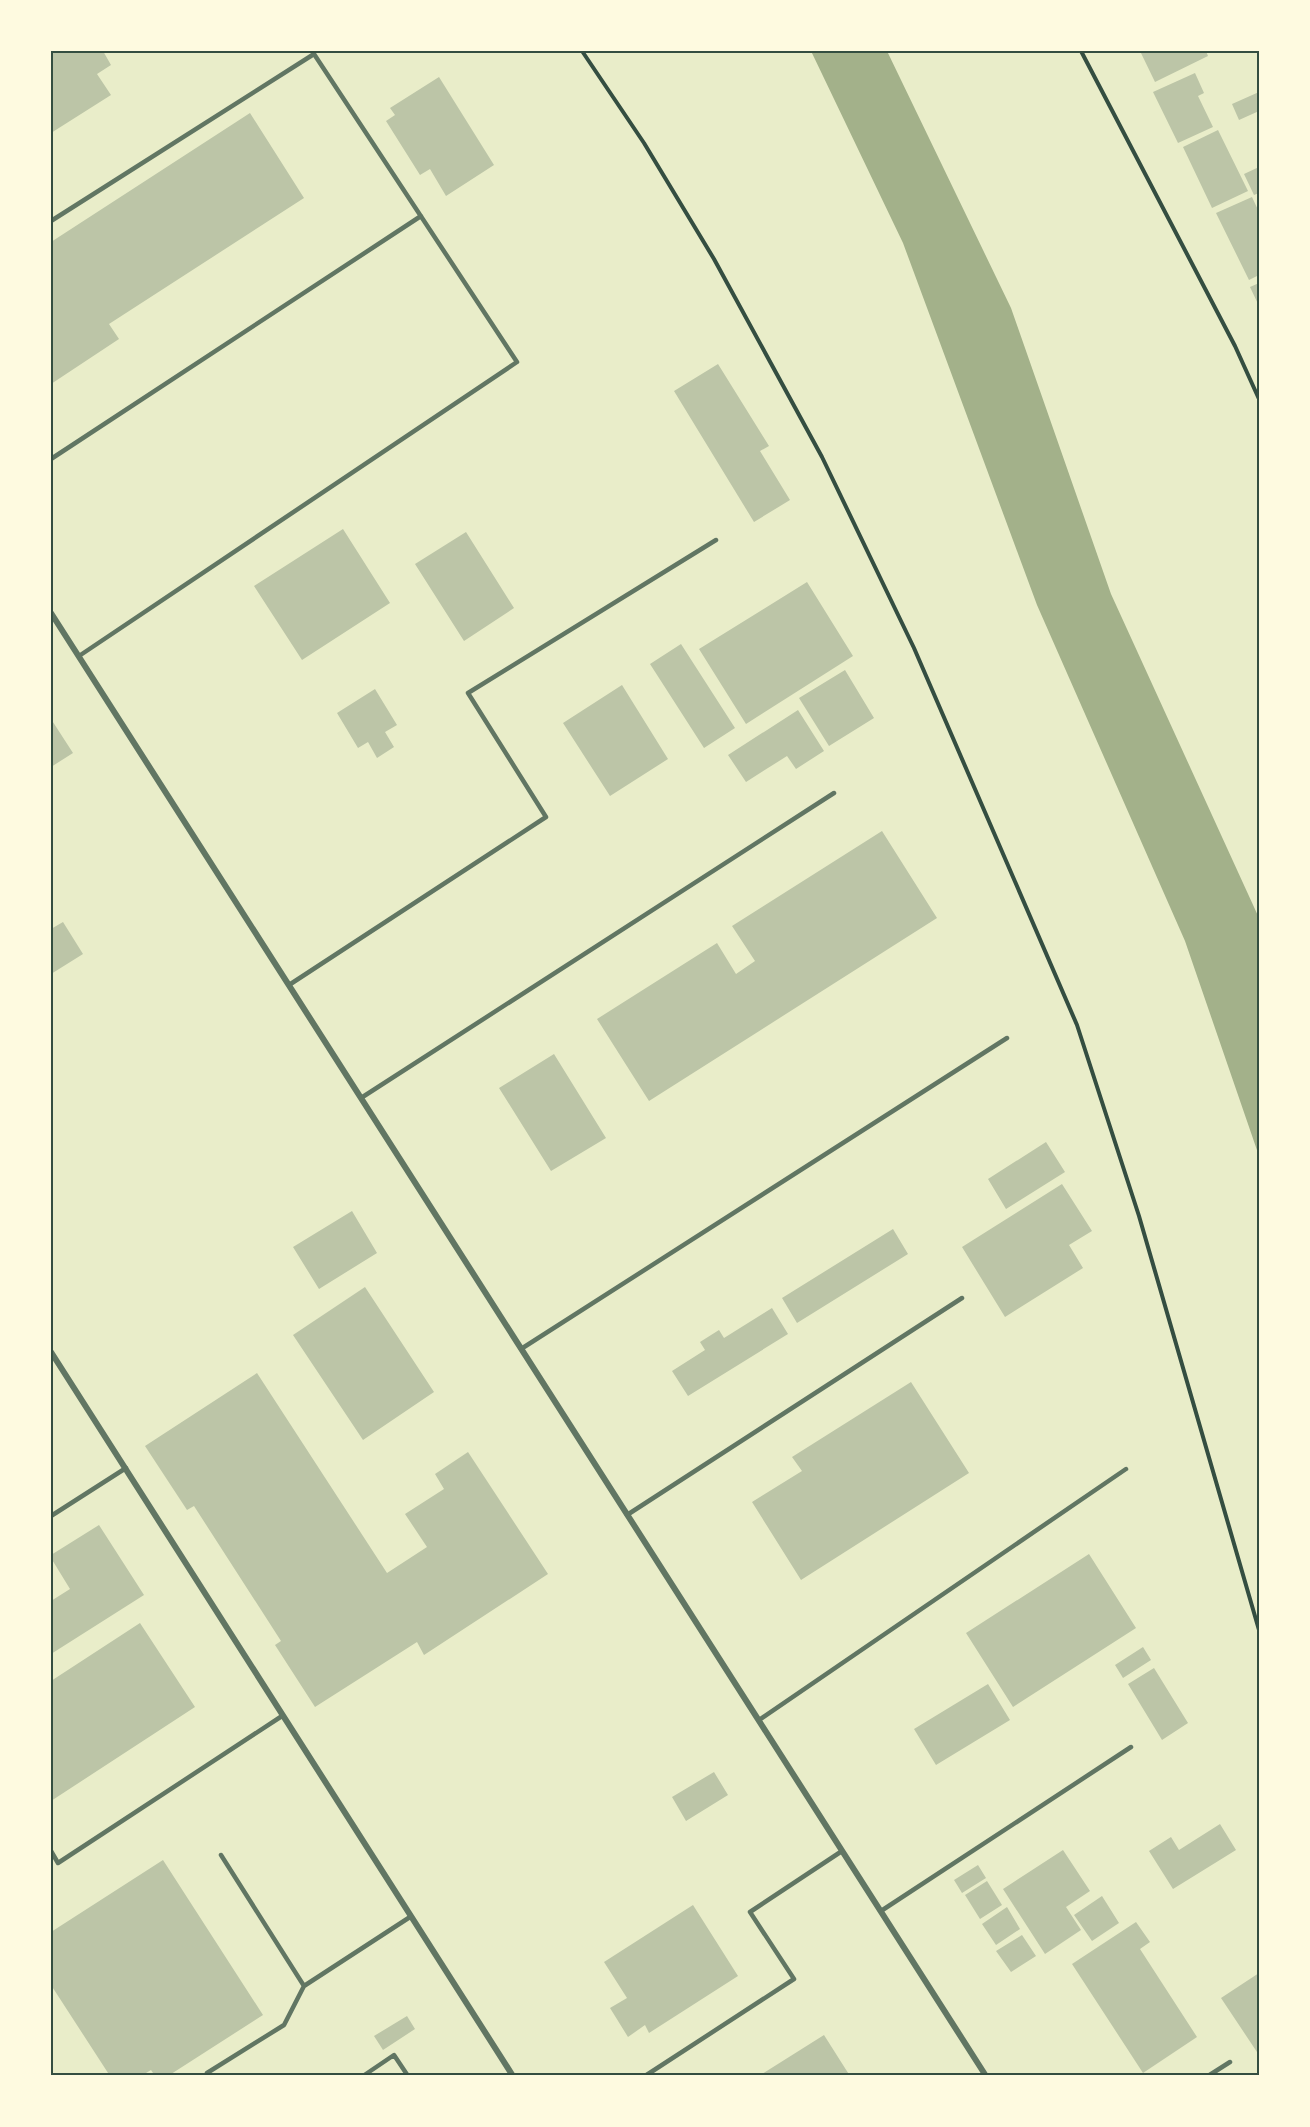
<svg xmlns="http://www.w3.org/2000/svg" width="1310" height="2127" font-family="Bitter,serif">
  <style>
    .water { fill: #a3b18a }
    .building { fill: #bcc5a7 }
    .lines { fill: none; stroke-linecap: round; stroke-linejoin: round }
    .path { stroke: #344e41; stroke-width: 4 }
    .service { stroke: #617663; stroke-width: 4.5 }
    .minor { stroke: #617663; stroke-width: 6 }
    .neatline { fill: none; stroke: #344e41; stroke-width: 2 }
  </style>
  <rect width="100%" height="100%" fill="#e9edc9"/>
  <path class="water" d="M 811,51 L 887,51 L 1011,308 L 1111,594 L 1259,918 L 1259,1156 L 1185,941 L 1037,605 L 903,243 Z"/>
  <path class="building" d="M 51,51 L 103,51 L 111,65 L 97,74 L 111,95 L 51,133 Z
    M 1140,51 L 1206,51 L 1208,56 L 1155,82 Z
    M 1195,73 L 1204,93 L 1198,96 L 1213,127 L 1178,143 L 1153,92 Z
    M 439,77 L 494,165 L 446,196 L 430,169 L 420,175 L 386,121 L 395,115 L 390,108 Z
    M 1259,92 L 1259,111 L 1239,120 L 1232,104 Z
    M 250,113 L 304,198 L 109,324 L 119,339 L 51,384 L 51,242 Z
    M 1218,130 L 1248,191 L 1212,208 L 1183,147 Z
    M 1259,167 L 1259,193 L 1254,195 L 1244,174 Z
    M 1252,197 L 1259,212 L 1259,275 L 1249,280 L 1216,213 Z
    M 1259,283 L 1259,306 L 1250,287 Z
    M 718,364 L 769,446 L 760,451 L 790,500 L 754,522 L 674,391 Z
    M 343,529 L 390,603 L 302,660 L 254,586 Z
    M 466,532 L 514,608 L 464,641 L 415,564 Z
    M 807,582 L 853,656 L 746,724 L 699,649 Z
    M 681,644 L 735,728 L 704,748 L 650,664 Z
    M 845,670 L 874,718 L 829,746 L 799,698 Z
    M 622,685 L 668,759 L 610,796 L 563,723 Z
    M 375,689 L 397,725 L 385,732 L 394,747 L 377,758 L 368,742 L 358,748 L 337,713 Z
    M 798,710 L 824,751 L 796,769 L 787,756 L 746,782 L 728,755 Z
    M 51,719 L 73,753 L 51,767 Z
    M 882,831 L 937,918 L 649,1101 L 597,1019 L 717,943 L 736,974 L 755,961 L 732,926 Z
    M 63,922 L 83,954 L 51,974 L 51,929 Z
    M 554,1054 L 606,1138 L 551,1171 L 499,1088 Z
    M 1046,1142 L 1065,1172 L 1006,1209 L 988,1179 Z
    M 1062,1184 L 1092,1231 L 1069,1245 L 1083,1268 L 1005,1317 L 962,1247 Z
    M 352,1211 L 377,1253 L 319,1289 L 293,1247 Z
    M 893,1229 L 908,1254 L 797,1323 L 782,1298 Z
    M 365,1287 L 434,1392 L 363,1440 L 293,1335 Z
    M 772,1308 L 788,1334 L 688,1396 L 672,1371 L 705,1350 L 700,1342 L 719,1330 L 724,1338 Z
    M 257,1373 L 387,1573 L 427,1547 L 405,1514 L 444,1489 L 435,1474 L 468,1452 L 548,1574 L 424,1655 L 417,1642 L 315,1707 L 275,1645 L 281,1641 L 194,1506 L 187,1510 L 145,1446 Z
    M 911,1382 L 969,1473 L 801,1580 L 752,1502 L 802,1471 L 792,1457 Z
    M 99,1525 L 144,1595 L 51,1654 L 51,1601 L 70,1589 L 51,1558 L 51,1555 Z
    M 1089,1554 L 1136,1628 L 1013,1707 L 966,1633 Z
    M 140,1623 L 195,1707 L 51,1801 L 51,1681 Z
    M 1143,1647 L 1151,1660 L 1123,1678 L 1115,1665 Z
    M 1154,1668 L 1188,1723 L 1162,1740 L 1128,1684 Z
    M 988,1684 L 1010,1720 L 936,1765 L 914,1729 Z
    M 714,1772 L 728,1795 L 686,1821 L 672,1797 Z
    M 1220,1824 L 1236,1850 L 1173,1889 L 1149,1851 L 1171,1837 L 1179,1850 Z
    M 1063,1850 L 1090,1891 L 1066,1907 L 1081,1930 L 1045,1954 L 1003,1889 Z
    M 163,1860 L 263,2015 L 168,2076 L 155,2076 L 151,2070 L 141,2076 L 110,2076 L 51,1985 L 51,1932 Z
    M 978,1865 L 986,1878 L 962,1893 L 954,1880 Z
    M 987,1881 L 1002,1905 L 980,1919 L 965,1895 Z
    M 1102,1896 L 1119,1923 L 1092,1941 L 1074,1915 Z
    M 693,1905 L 738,1976 L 649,2033 L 645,2025 L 628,2037 L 610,2008 L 627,1998 L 604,1962 Z
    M 1007,1907 L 1020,1929 L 996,1945 L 982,1924 Z
    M 1136,1922 L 1150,1942 L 1140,1949 L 1197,2037 L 1143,2073 L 1072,1964 Z
    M 1022,1935 L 1036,1956 L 1011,1972 L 996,1951 Z
    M 1259,1973 L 1259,2055 L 1221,1998 Z
    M 407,2016 L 415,2029 L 383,2050 L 374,2036 Z
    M 824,2035 L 850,2076 L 759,2076 Z"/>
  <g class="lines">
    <path class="path" d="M 582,51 L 644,143 L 714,259 L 822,457 L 914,648 L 1077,1025 L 1139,1216 L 1259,1630
      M 1081,51 L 1235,346 L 1259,399"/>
    <path class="service" d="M 51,221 L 314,54 L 517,362 L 79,656
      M 51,459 L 421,216
      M 289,985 L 546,817 L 468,693 L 716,540
      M 361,1098 L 834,793
      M 521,1349 L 1007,1038
      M 627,1515 L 962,1298
      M 51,1516 L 126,1468
      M 759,1720 L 1126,1469
      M 51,1851 L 58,1863 L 282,1716
      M 221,1855 L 304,1986 L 410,1917
      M 881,1911 L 1131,1747
      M 207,2073 L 284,2025 L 304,1986
      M 363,2076 L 394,2055 L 408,2076
      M 645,2076 L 794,1979 L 750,1912 L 842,1851
      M 1208,2076 L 1230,2062"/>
    <path class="minor" d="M 51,613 L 986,2076
      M 51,1352 L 513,2076"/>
  </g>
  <rect width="1310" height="2127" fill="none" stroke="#fefae0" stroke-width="105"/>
  <rect x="52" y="52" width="1206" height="2022" class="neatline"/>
</svg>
